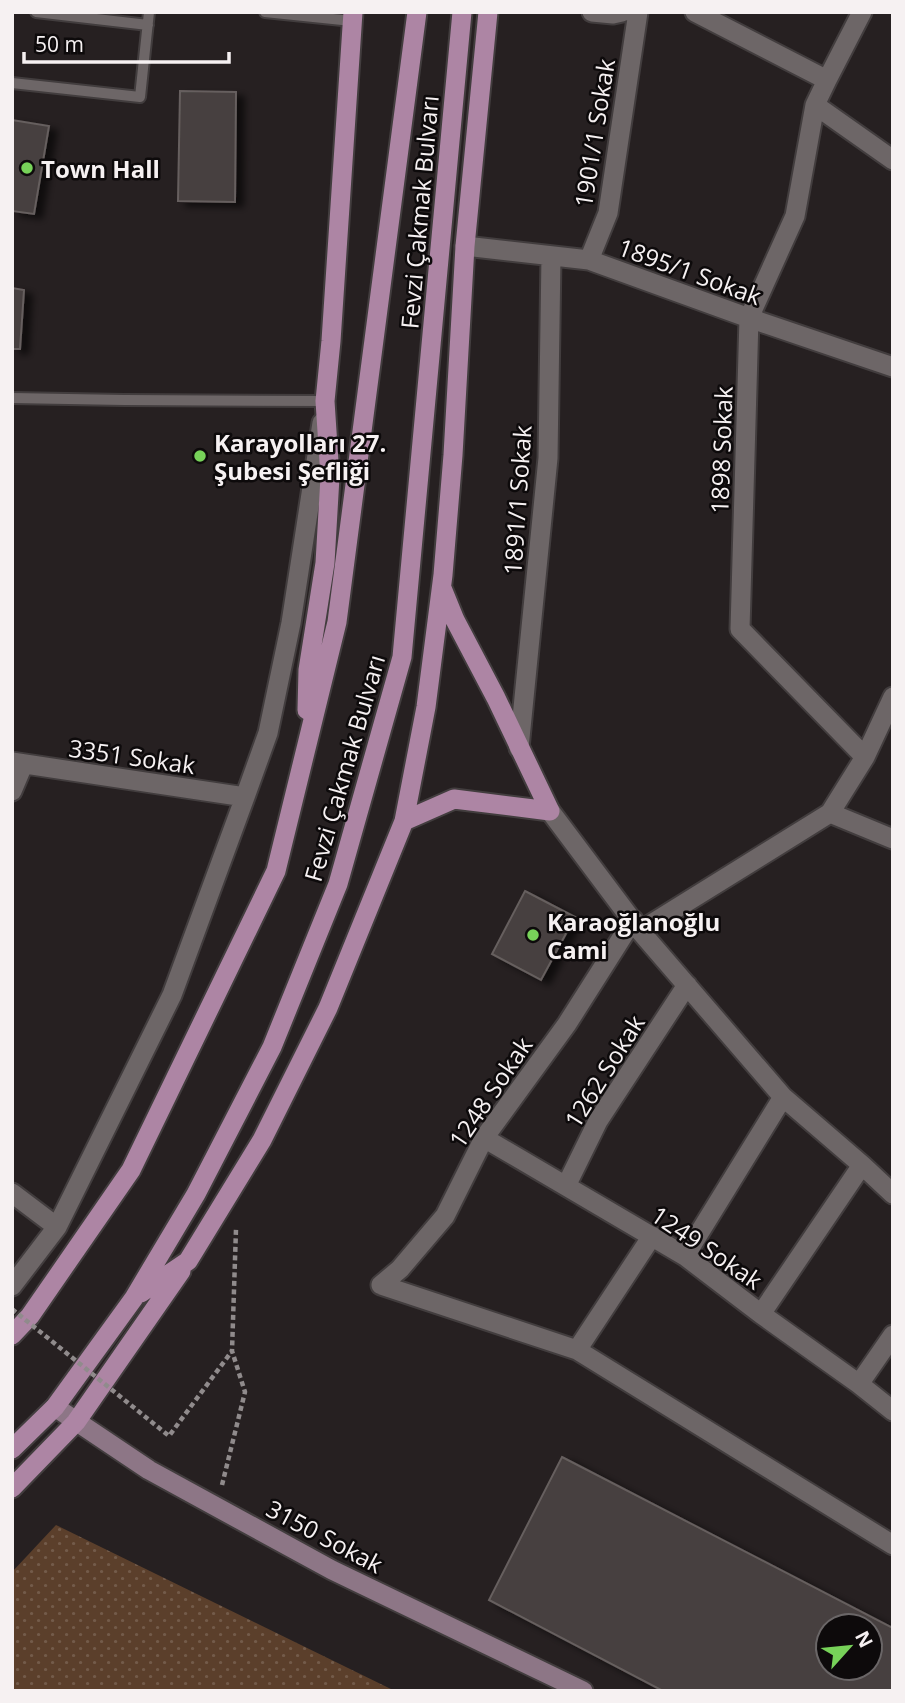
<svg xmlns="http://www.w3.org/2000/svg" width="905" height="1703" font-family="'Open Sans',sans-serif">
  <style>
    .grass { fill: url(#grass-dots) }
    .building { fill: #47403f; stroke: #665f5e; stroke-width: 2; fill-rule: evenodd; filter: url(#shadow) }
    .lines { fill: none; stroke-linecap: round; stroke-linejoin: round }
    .service-casing { stroke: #423d3e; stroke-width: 14 }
    .minor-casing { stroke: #423d3e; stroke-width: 23 }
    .secondary-casing { stroke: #423d3e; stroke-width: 23 }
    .primary-casing { stroke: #423d3e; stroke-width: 23 }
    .path { stroke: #908b8c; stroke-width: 4.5; stroke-dasharray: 5 3.5; stroke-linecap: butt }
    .service { stroke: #6d6667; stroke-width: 10 }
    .minor { stroke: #6d6667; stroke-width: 19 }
    .secondary { stroke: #8d7686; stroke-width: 19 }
    .primary { stroke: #ad85a4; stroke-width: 19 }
    .path-bridge { stroke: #908b8c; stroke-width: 4.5; stroke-dasharray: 5 3.5; stroke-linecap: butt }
    .poi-dot { fill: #77d259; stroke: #0d0a0b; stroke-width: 2.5 }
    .labels { text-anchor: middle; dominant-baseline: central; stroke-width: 5; stroke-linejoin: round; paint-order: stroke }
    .street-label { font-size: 24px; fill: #f6f1f2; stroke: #0d0a0b }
    .poi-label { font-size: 24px; font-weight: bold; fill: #f6f1f2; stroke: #0d0a0b; text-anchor: start }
  </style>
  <defs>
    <pattern id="grass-dots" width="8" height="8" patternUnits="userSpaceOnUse" patternTransform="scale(1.75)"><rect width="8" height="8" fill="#5b3f2b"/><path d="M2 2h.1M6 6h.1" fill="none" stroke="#735b4a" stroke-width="1.8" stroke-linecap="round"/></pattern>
    <filter id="shadow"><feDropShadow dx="8" dy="4.5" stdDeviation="3.5" flood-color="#0009"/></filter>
  </defs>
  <rect width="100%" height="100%" fill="#262021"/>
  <path class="grass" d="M 56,1525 L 395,1691 L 12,1691 L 12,1572 Z"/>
  <path class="building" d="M 180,91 L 236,92 L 235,202 L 178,201 Z
    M 12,120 L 49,126 L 34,214 L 12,211 Z
    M 12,288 L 24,290 L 20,349 L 12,349 Z
    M 525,891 L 575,917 L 541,980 L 492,954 Z
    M 562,1457 L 893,1628 L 893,1691 L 663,1691 L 489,1600 ZM 828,1626 L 870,1626 L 870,1668 L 828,1668 Z"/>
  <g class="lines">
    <g class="service-casing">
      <path id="service" d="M 36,12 L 148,25
        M 265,12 L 352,21
        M 12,83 L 140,97 L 149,12
        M 12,398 L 124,400 L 325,401"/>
    </g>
    <g class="minor-casing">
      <path id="minor" d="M 592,12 L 613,14 L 622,12
        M 695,12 L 827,80 L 815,105 L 893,160
        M 827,80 L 862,12
        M 815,105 L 795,216 L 749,318 L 740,629 L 865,757
        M 465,246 L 589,260 L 749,318 L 893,367
        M 589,260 L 608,213 L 638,12
        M 519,748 L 548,458 L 551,256
        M 12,762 L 245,797
        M 12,791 L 23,765
        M 550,811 L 640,931 L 783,1097 L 862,1165 L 893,1194
        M 830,813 L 893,839
        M 640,931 L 830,813 L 865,757 L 893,697
        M 484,1138 L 685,1256 L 761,1314 L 859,1384 L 893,1411
        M 566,1186 L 598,1121 L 687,985
        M 12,1193 L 57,1227
        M 685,1256 L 783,1097
        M 381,1285 L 577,1350 L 893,1545
        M 381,1285 L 400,1269 L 445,1216 L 484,1138 L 567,1024 L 633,920
        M 12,1286 L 57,1227 L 172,995 L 245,797 L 268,733 L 291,623 L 322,423
        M 761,1314 L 862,1165
        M 577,1350 L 652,1236
        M 859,1384 L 893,1335"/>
    </g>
    <g class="secondary-casing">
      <path id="secondary" d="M 55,1407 L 149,1470 L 332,1570 L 583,1691"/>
    </g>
    <g class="primary-casing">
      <path id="primary" d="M 442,588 L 455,620 L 496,698 L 550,811
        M 307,710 L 308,670 L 325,563 L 330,477 L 325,401 L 331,341 L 353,12
        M 404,821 L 454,799 L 550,811
        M 141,1293 L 188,1261 L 262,1140 L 328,1008 L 404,821 L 426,707 L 443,575 L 453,455 L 465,246 L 488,12
        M 12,1335 L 30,1316 L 131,1170 L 276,871 L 337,622 L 417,12
        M 12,1449 L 55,1407 L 134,1298 L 196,1194 L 272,1047 L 338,884 L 402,657 L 462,12
        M 12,1488 L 76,1422 L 181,1271"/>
    </g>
    <path class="path" d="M 222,1485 L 245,1392 L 232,1351 L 236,1229"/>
    <use href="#service" class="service"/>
    <use href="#minor" class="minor"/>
    <use href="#secondary" class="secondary"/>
    <use href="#primary" class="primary"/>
    <path class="path-bridge" d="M 12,1309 L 169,1436 L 232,1351"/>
  </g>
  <g class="poi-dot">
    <circle cx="27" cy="168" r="7"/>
    <circle cx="200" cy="456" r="7"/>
    <circle cx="533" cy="935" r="7"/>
  </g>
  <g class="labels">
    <g class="street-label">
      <text transform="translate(594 133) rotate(-81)">1901/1 Sokak</text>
      <text transform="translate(419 212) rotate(-85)">Fevzi Çakmak Bulvarı</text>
      <text transform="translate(690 271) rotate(20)">1895/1 Sokak</text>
      <text transform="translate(721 450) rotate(-88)">1898 Sokak</text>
      <text transform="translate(517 500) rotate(-86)">1891/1 Sokak</text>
      <text transform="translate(132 756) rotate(8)">3351 Sokak</text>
      <text transform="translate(344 768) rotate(-74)">Fevzi Çakmak Bulvarı</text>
      <text transform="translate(604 1071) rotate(-58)">1262 Sokak</text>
      <text transform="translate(490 1092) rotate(-56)">1248 Sokak</text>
      <text transform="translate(707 1247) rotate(34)">1249 Sokak</text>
      <text transform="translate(325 1536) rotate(28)">3150 Sokak</text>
    </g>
    <g class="poi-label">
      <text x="41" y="168">Town Hall</text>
      <text x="214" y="442">Karayolları 27.<tspan x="214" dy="28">Şubesi Şefliği</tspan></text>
      <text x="547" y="921">Karaoğlanoğlu<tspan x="547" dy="28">Cami</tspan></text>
    </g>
  </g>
  <rect width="905" height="1703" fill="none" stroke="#f6f1f2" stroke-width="28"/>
  <g transform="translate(849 1647) rotate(63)"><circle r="33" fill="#0d0a0b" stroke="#6a6667" stroke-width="2"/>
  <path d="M0-5L12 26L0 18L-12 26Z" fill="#77d259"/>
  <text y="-10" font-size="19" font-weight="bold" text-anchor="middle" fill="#f6f1f2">N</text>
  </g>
  <path d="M24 52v10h205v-10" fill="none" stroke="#f6f1f2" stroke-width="3.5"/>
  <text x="35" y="52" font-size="21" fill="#f6f1f2" stroke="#0d0a0b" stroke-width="5" paint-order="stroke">50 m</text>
</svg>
